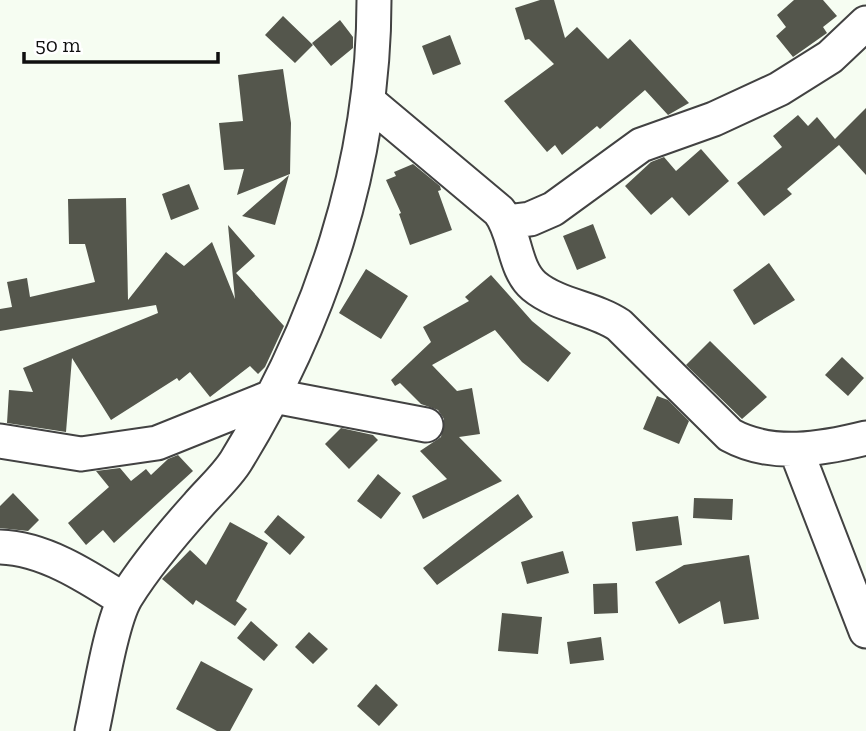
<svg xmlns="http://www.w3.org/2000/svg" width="866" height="731" font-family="'Zilla Slab',serif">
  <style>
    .building { fill: #54564c }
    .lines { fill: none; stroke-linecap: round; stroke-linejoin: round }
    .minor-casing { stroke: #424242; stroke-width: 37 }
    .minor { stroke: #fff; stroke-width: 33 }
  </style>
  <rect width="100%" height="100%" fill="#f6fdf2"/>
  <path class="building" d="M 540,0 L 554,0 L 565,38 L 577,27 L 608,59 L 630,39 L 689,103 L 668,115 L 645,90 L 600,129 L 597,126 L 562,155 L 555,145 L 547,152 L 504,101 L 554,64 L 529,39 L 525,40 L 515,8 Z
    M 794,0 L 823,0 L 837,16 L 823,27 L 827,33 L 793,57 L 776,36 L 786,27 L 777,15 Z
    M 283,16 L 313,45 L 295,63 L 265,35 Z
    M 340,20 L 353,37 L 353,48 L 331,66 L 312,43 Z
    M 450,35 L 461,64 L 433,75 L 422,46 Z
    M 283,69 L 291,123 L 290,174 L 237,195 L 244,169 L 224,170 L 219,123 L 243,121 L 238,75 Z
    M 866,108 L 866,175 L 839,145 L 787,189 L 792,194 L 764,216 L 737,183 L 782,147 L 773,136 L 798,115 L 808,126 L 817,117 L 835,139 Z
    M 701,149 L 729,181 L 689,216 L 672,197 L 651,215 L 625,186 L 651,162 L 664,157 L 676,171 Z
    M 413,164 L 440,186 L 441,190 L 438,191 L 452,230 L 410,245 L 399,214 L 401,213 L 386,180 L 396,176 L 394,172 Z
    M 289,175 L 275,225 L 242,216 Z
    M 189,184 L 199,209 L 171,220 L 162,194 Z
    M 126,198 L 128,300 L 166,252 L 184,266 L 212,242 L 235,299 L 228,225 L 255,256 L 236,273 L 284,326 L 265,367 L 258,374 L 250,366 L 210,397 L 190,372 L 179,381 L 177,378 L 111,420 L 72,358 L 66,432 L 7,423 L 9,390 L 33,392 L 23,368 L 158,313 L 156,305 L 0,331 L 0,309 L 12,307 L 7,282 L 27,278 L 30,297 L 95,282 L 85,244 L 69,244 L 68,199 Z
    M 593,224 L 606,258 L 577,270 L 563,236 Z
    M 769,263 L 795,300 L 754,325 L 733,290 Z
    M 366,269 L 408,296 L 381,339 L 339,313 Z
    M 491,275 L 532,321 L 571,353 L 548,382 L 522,362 L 495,330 L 432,365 L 457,391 L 472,388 L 480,434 L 459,437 L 502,481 L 423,519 L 412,496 L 447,479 L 420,451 L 441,437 L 444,419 L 438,410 L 421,404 L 400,383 L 395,386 L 391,380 L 431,342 L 423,327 L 469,301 L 465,297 Z
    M 710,341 L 767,397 L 742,419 L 686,365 Z
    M 842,357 L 864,378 L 848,396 L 825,375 Z
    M 657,396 L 668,400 L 689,421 L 679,444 L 643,429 Z
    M 341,428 L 373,435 L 378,440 L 349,469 L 325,444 Z
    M 178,455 L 193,471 L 114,543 L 103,530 L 86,545 L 68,523 L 109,487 L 96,471 L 120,468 L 131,481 L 146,469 L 151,475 L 168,459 Z
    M 378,474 L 401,493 L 381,519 L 357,501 Z
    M 13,493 L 39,520 L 28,531 L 0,528 L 0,506 Z
    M 518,494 L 533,517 L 437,585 L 423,568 Z
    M 694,498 L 733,499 L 732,520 L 693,518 Z
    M 278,515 L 305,537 L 290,555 L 264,532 Z
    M 678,516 L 682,545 L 636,551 L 632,522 Z
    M 230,522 L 268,543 L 236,601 L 247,609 L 235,626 L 196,600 L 193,605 L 162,579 L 190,550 L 206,565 Z
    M 563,551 L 569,573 L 527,584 L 521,562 Z
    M 749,555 L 759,619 L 724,624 L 720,601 L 679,624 L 655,582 L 684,565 Z
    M 617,583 L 618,613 L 594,614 L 593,584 Z
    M 502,613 L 542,617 L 538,654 L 498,651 Z
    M 251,621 L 278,645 L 264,661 L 237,638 Z
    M 309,632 L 328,649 L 313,664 L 295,647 Z
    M 601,637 L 604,660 L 570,664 L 567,642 Z
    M 201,661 L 253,689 L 230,731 L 217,731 L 176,709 Z
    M 376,684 L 398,705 L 379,726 L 357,706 Z"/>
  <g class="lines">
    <g class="minor-casing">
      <path id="minor" d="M 369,102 L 499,211 C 516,232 513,268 534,286 C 558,306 594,308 619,325 L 730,435 C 772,458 822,449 866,438
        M 508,222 L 530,219 L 553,209 L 641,145 L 714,119 L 779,89 L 830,57 L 866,23
        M 0,441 L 81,454 L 157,443 L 274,396 L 426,425
        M 796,450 L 866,631
        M 0,547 C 44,548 88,577 124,600
        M 92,731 C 99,700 111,622 126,597 C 146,565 172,534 198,505 C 210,491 226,477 236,461 C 321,323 374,164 374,0"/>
    </g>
    <use href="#minor" class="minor"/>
  </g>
  <path d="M24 52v10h194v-10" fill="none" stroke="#0f0f0f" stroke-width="3.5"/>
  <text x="35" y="52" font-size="21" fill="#0f0f0f" stroke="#ffffff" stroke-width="5" paint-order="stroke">50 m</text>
</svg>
